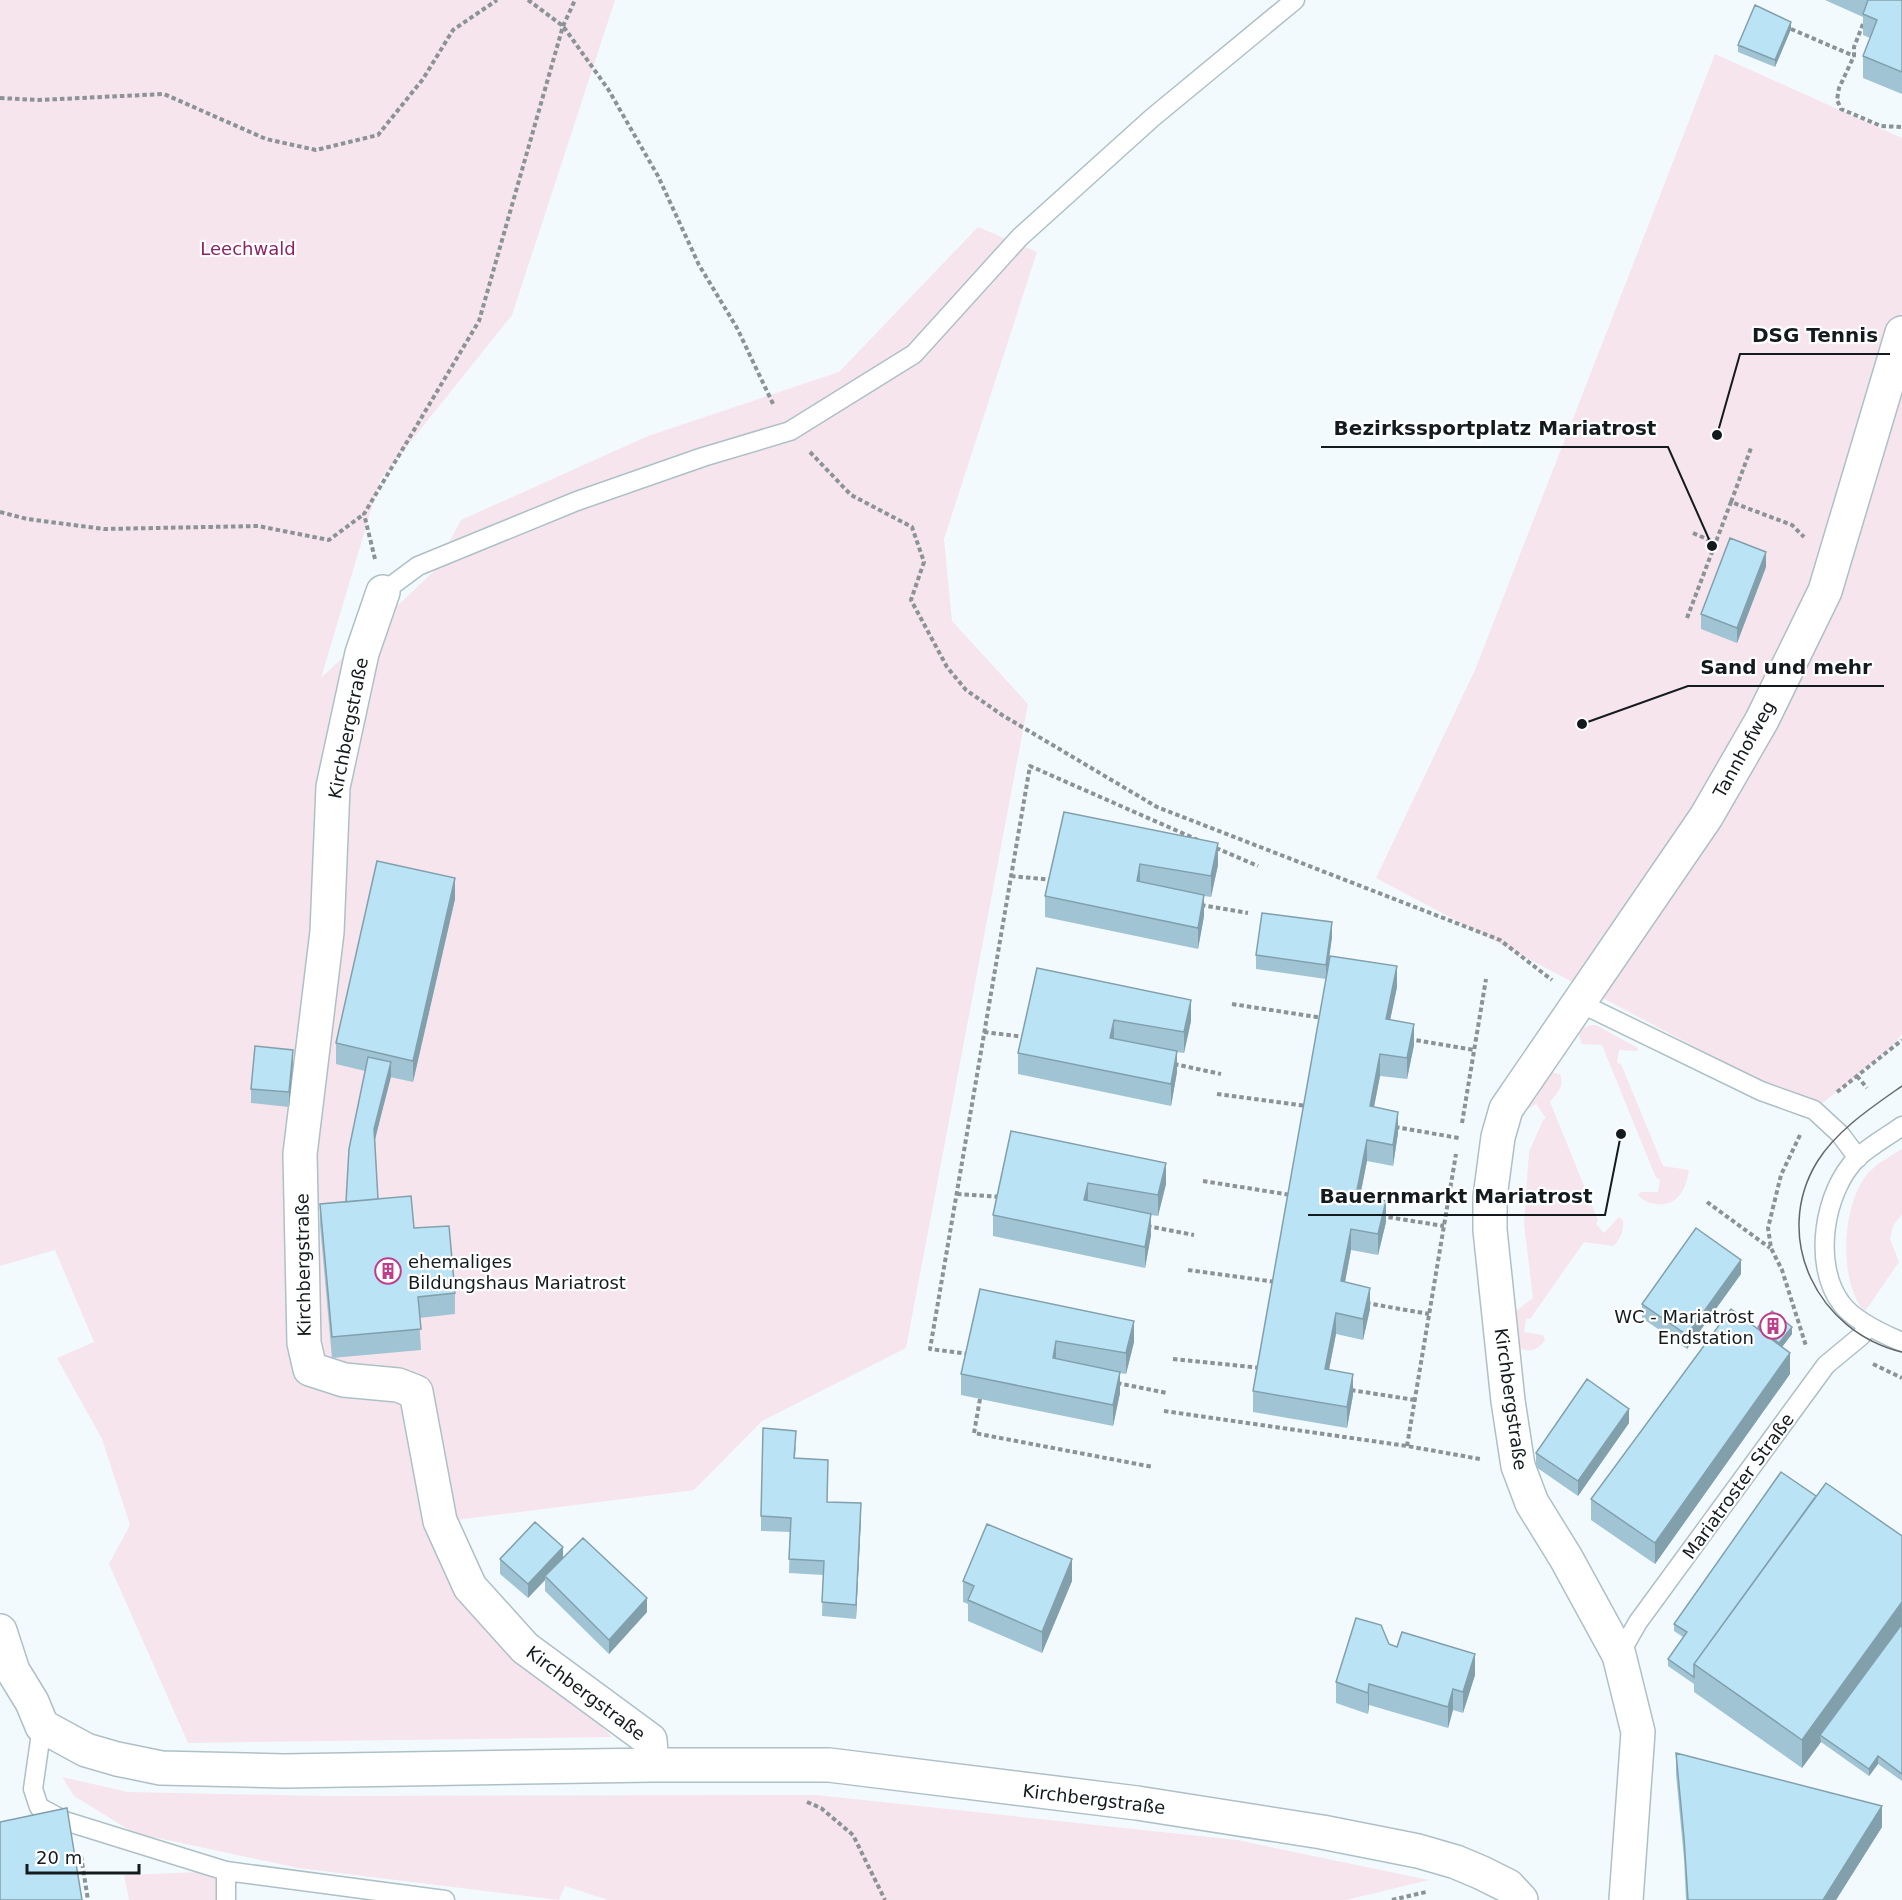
<svg xmlns="http://www.w3.org/2000/svg" width="1902" height="1900" font-family="'DejaVu Sans',sans-serif">
  <style>
    .green { fill: #f6e5ed }
    .lines { fill: none; stroke-linecap: round; stroke-linejoin: round }
    .lane-casing { stroke: #aec0c7; stroke-width: 21 }
    .street-casing { stroke: #aec0c7; stroke-width: 36 }
    .path { stroke: #8c9396; stroke-width: 4; stroke-dasharray: 4.5 3; stroke-linecap: butt }
    .lane { stroke: #fff; stroke-width: 18 }
    .street { stroke: #fff; stroke-width: 33 }
    .tram { stroke: #61686b; stroke-width: 1.5 }
    .wall { fill: #a0c4d4 }
    .shaded-wall { fill: #82a0ac }
    .building { fill: #bae4f6; stroke: #82a0ac; stroke-width: 1.5 }
    .labels { text-anchor: middle; dominant-baseline: central; stroke-width: 4.5; stroke-linejoin: round; paint-order: stroke }
    .park-label { font-size: 18px; fill: #8d2364; stroke: #fff }
    .street-label { font-size: 18px; fill: #141b1e; stroke: #fff }
    .poi-label { font-size: 18px; fill: #141b1e; stroke: #fff; text-anchor: start }
    .leader { fill: none; stroke: #141b1e; stroke-width: 2 }
    .callout-dot { fill: #141b1e; stroke: #fff; stroke-width: 2 }
    .callout-label { font-size: 20px; text-anchor: middle; font-weight: bold; fill: #141b1e; stroke: #fff; stroke-width: 4.5; stroke-linejoin: round; paint-order: stroke }
  </style>
  <rect width="100%" height="100%" fill="#f3fafd"/>
  <path class="green" d="M 0,0 L 615,0 L 512,315 L 380,480 L 321,678 L 433,572 L 461,520 L 648,436 L 839,372 L 978,227 L 1037,252 L 944,539 L 952,621 L 1028,704 L 906,1348 L 762,1421 L 694,1490 L 440,1522 L 525,1648 L 612,1737 L 188,1743 L 109,1564 L 130,1525 L 102,1439 L 57,1358 L 94,1342 L 55,1250 L 0,1266 Z
    M 1715,54 L 1902,138 L 1902,1034 L 1891,1048 L 1814,1110 L 1376,878 L 1475,670 Z
    M 1590,1025 L 1596,1025 L 1638,1048 L 1637,1051 L 1619,1050 L 1617,1063 L 1621,1064 L 1663,1166 L 1689,1170 C 1686,1189 1678,1207 1655,1204 C 1648,1203 1643,1200 1638,1195 L 1641,1192 L 1658,1192 L 1660,1179 L 1656,1178 L 1602,1045 L 1582,1044 L 1579,1037 L 1581,1029 Z
    M 1550,1072 L 1560,1074 C 1565,1086 1557,1093 1550,1102 L 1598,1220 L 1596,1224 L 1604,1233 L 1619,1217 L 1623,1220 C 1624,1230 1621,1239 1613,1246 L 1584,1242 L 1530,1319 L 1526,1319 L 1524,1332 L 1543,1335 L 1545,1340 C 1538,1350 1529,1354 1518,1347 L 1512,1314 L 1533,1298 L 1524,1224 L 1529,1152 L 1543,1120 L 1546,1118 L 1536,1104 L 1520,1114 Z
    M 1902,1149 L 1902,1214 L 1893,1226 L 1890,1239 L 1899,1262 L 1866,1310 L 1863,1310 C 1838,1278 1842,1204 1868,1173 C 1877,1163 1891,1156 1902,1149 Z
    M 62,1777 L 128,1792 L 323,1796 L 816,1795 L 1237,1840 L 1429,1880 L 1346,1900 L 608,1900 L 565,1886 L 559,1900 L 298,1868 L 134,1833 L 74,1796 Z
    M 226,1871 L 226,1900 L 129,1900 L 124,1875 Z"/>
  <g class="lines">
    <g class="lane-casing">
      <path id="lane" d="M 383,592 L 418,566 L 577,501 L 703,457 L 790,431 L 914,354 L 1020,237 L 1152,118 L 1295,0
        M 1578,1002 L 1761,1091 L 1814,1110 L 1840,1134 L 1858,1158
        M 1902,1126 C 1888,1136 1870,1146 1857,1158 C 1824,1191 1812,1264 1841,1303 C 1853,1320 1883,1334 1902,1342
        M 1619,1655 L 1638,1622 L 1826,1365 L 1861,1336 L 1869,1326
        M 42,1726 L 33,1789 L 39,1807 L 65,1821 L 226,1871 L 445,1900
        M 226,1871 L 226,1900"/>
    </g>
    <g class="street-casing">
      <path id="street" d="M 383,592 L 362,653 L 333,787 L 327,932 L 300,1154 L 304,1343 L 310,1369 L 344,1380 L 398,1385 L 416,1392 L 440,1521 L 470,1587 L 525,1648 L 650,1740 L 652,1765
        M 0,1631 L 13,1671 L 32,1702 L 42,1726 L 86,1750 L 117,1759 L 161,1768 L 284,1771 L 652,1765 L 829,1765 L 1137,1803 L 1322,1832 L 1418,1851 L 1456,1862 L 1482,1873 L 1508,1886 L 1521,1900
        M 1626,1900 L 1638,1732 L 1619,1655 L 1566,1558 L 1532,1503 L 1518,1466 L 1508,1401 L 1490,1230 L 1490,1197 L 1498,1137 L 1506,1109 L 1706,817 L 1762,720 L 1825,591 L 1902,333"/>
    </g>
    <path class="path" d="M 528,0 L 563,26 L 608,89 L 658,176 L 699,265 L 737,328 L 774,406
      M 1863,24 L 1854,47 L 1854,56 L 1839,88 L 1837,100 L 1841,109 L 1881,126 L 1902,127
      M 1791,29 L 1854,56
      M 0,98 L 39,100 L 164,94 L 266,139 L 316,150 L 378,135 L 423,79 L 453,30 L 497,0
      M 810,452 L 851,495 L 912,527 L 924,562 L 911,600 L 947,667 L 966,690 L 1002,715 L 1157,807 L 1500,940 L 1552,980
      M 1731,502 L 1751,448
      M 0,512 L 27,519 L 104,529 L 258,526 L 329,540 L 364,514
      M 1693,533 L 1716,543
      M 375,559 L 364,514 L 479,321 L 563,26 L 575,0
      M 1687,618 L 1731,502 L 1792,525 L 1804,537
      M 1216,848 L 1258,866
      M 1011,876 L 1053,880
      M 1201,905 L 1248,913
      M 1232,1004 L 1323,1018
      M 984,1032 L 1025,1037
      M 1409,1039 L 1474,1050
      M 1174,1064 L 1221,1074
      M 1857,1076 L 1867,1088
      M 1837,1092 L 1902,1040
      M 1217,1094 L 1307,1106
      M 1462,1123 L 1486,979
      M 1395,1127 L 1459,1138
      M 1800,1135 L 1781,1175 L 1768,1228 L 1771,1248 L 1782,1270 L 1806,1346
      M 1203,1181 L 1291,1195
      M 957,1194 L 1001,1197
      M 1707,1202 L 1770,1248
      M 1381,1216 L 1444,1226
      M 1147,1226 L 1194,1235
      M 1188,1270 L 1276,1282
      M 1366,1303 L 1429,1314
      M 969,1354 L 930,1349 L 1030,766 L 1198,840
      M 1173,1359 L 1261,1368
      M 1873,1364 L 1902,1378
      M 1117,1383 L 1167,1393
      M 1351,1390 L 1415,1400
      M 980,1399 L 974,1433 L 1153,1467
      M 1164,1411 L 1407,1446 L 1480,1459
      M 1407,1446 L 1456,1154
      M 807,1802 L 821,1808 L 853,1835 L 885,1900
      M 81,1856 L 88,1900
      M 1392,1900 L 1426,1892"/>
    <use href="#lane" class="lane"/>
    <use href="#street" class="street"/>
    <path class="tram" d="M 1902,1086 C 1872,1107 1837,1130 1817,1162 C 1771,1238 1818,1332 1902,1352"/>
  </g>
  <path class="wall" d="M 1825,0 L 1902,0 L 1902,94 L 1863,78 L 1863,56 L 1870,38 L 1863,35 L 1863,17 Z
    M 1791,29 L 1775,67 L 1738,52 L 1738,45 Z
    M 1766,567 L 1737,643 L 1701,629 L 1701,614 Z
    M 1064,812 L 1218,865 L 1211,897 L 1204,896 L 1204,916 L 1198,949 L 1045,917 L 1045,896 Z
    M 455,899 L 413,1082 L 390,1077 L 375,1140 L 378,1199 L 414,1228 L 455,1293 L 455,1314 L 419,1318 L 421,1350 L 332,1358 L 320,1225 L 320,1204 L 346,1202 L 365,1071 L 336,1064 L 336,1043 Z
    M 1332,937 L 1326,979 L 1256,969 L 1256,955 Z
    M 1037,968 L 1191,1021 L 1184,1053 L 1177,1052 L 1177,1072 L 1171,1106 L 1018,1074 L 1018,1053 Z
    M 1397,987 L 1390,1020 L 1414,1045 L 1407,1079 L 1380,1076 L 1374,1107 L 1398,1133 L 1393,1166 L 1367,1161 L 1360,1196 L 1386,1222 L 1378,1255 L 1351,1250 L 1345,1282 L 1370,1309 L 1363,1340 L 1336,1334 L 1329,1370 L 1353,1395 L 1347,1428 L 1253,1412 L 1253,1391 Z
    M 293,1064 L 289,1107 L 251,1103 L 251,1089 Z
    M 1011,1131 L 1166,1184 L 1158,1216 L 1151,1215 L 1151,1235 L 1145,1268 L 993,1236 L 993,1215 Z
    M 1741,1274 L 1687,1349 L 1642,1318 L 1642,1304 Z
    M 980,1289 L 1134,1342 L 1126,1374 L 1120,1373 L 1120,1393 L 1113,1426 L 961,1395 L 961,1374 Z
    M 1758,1327 L 1792,1334 L 1782,1347 L 1790,1374 L 1655,1564 L 1591,1520 L 1591,1499 L 1758,1329 Z
    M 1629,1423 L 1578,1496 L 1536,1467 L 1536,1453 Z
    M 796,1445 L 795,1458 L 828,1474 L 827,1502 L 861,1517 L 856,1619 L 822,1616 L 823,1575 L 789,1573 L 790,1532 L 761,1531 L 761,1516 Z
    M 1816,1496 L 1902,1536 L 1902,1781 L 1878,1764 L 1869,1776 L 1821,1742 L 1802,1768 L 1694,1692 L 1694,1684 L 1668,1666 L 1668,1659 L 1683,1637 L 1674,1631 L 1674,1624 Z
    M 563,1558 L 647,1612 L 609,1654 L 545,1591 L 545,1580 L 528,1598 L 500,1574 L 500,1559 Z
    M 963,1581 L 1072,1581 L 1042,1653 L 968,1621 L 968,1604 L 963,1602 Z
    M 1389,1644 L 1475,1675 L 1463,1713 L 1453,1710 L 1448,1728 L 1369,1705 L 1368,1714 L 1336,1703 L 1336,1682 Z
    M 1676,1753 L 1882,1827 L 1836,1900 L 1686,1900 L 1684,1859 L 1676,1774 Z"/>
  <path class="shaded-wall" d="M 1791,22 L 1791,29 L 1775,67 L 1775,60 Z
    M 1766,552 L 1766,567 L 1737,643 L 1737,628 Z
    M 1218,843 L 1218,865 L 1211,897 L 1211,876 Z
    M 1140,864 L 1140,885 L 1137,881 Z
    M 455,878 L 455,899 L 413,1082 L 413,1061 Z
    M 1204,895 L 1204,916 L 1198,949 L 1198,928 Z
    M 1332,922 L 1332,937 L 1326,979 L 1326,965 Z
    M 1397,966 L 1397,987 L 1386,1040 L 1386,1019 Z
    M 1191,1000 L 1191,1021 L 1184,1053 L 1184,1032 Z
    M 1114,1020 L 1114,1041 L 1110,1038 Z
    M 1414,1024 L 1414,1045 L 1407,1079 L 1407,1058 Z
    M 293,1050 L 293,1064 L 289,1107 L 289,1092 Z
    M 1177,1051 L 1177,1072 L 1171,1106 L 1171,1084 Z
    M 1380,1054 L 1380,1076 L 1370,1127 L 1370,1106 Z
    M 391,1062 L 391,1077 L 374,1143 L 374,1129 Z
    M 1398,1112 L 1398,1133 L 1393,1166 L 1393,1145 Z
    M 1367,1140 L 1367,1161 L 1356,1216 L 1356,1195 Z
    M 1166,1163 L 1166,1184 L 1158,1216 L 1158,1195 Z
    M 1088,1183 L 1088,1204 L 1084,1200 Z
    M 1386,1201 L 1386,1222 L 1378,1255 L 1378,1234 Z
    M 1151,1214 L 1151,1235 L 1145,1268 L 1145,1247 Z
    M 1351,1229 L 1351,1250 L 1341,1303 L 1341,1281 Z
    M 1741,1260 L 1741,1274 L 1687,1349 L 1687,1335 Z
    M 1370,1288 L 1370,1309 L 1363,1340 L 1363,1319 Z
    M 1336,1313 L 1336,1334 L 1325,1390 L 1325,1369 Z
    M 1134,1321 L 1134,1342 L 1126,1374 L 1126,1353 Z
    M 1792,1327 L 1792,1334 L 1779,1351 L 1779,1343 Z
    M 1056,1341 L 1056,1362 L 1053,1358 Z
    M 1790,1353 L 1790,1374 L 1655,1564 L 1655,1543 Z
    M 1120,1372 L 1120,1393 L 1113,1426 L 1113,1405 Z
    M 1353,1374 L 1353,1395 L 1347,1428 L 1347,1407 Z
    M 1629,1409 L 1629,1423 L 1578,1496 L 1578,1481 Z
    M 861,1503 L 861,1517 L 856,1619 L 856,1605 Z
    M 563,1547 L 563,1561 L 545,1576 L 545,1580 L 528,1598 L 528,1584 Z
    M 1072,1559 L 1072,1581 L 1042,1653 L 1042,1632 Z
    M 647,1598 L 647,1612 L 609,1654 L 609,1640 Z
    M 1902,1602 L 1902,1630 L 1820,1735 L 1821,1742 L 1802,1768 L 1802,1740 Z
    M 1475,1654 L 1475,1675 L 1463,1713 L 1463,1692 Z
    M 1369,1684 L 1369,1705 L 1368,1714 L 1368,1693 Z
    M 1453,1689 L 1453,1710 L 1448,1728 L 1448,1707 Z
    M 1878,1756 L 1878,1764 L 1869,1776 L 1869,1769 Z
    M 1882,1806 L 1882,1827 L 1836,1900 L 1823,1900 Z"/>
  <path class="building" d="M 1868,0 L 1902,0 L 1902,72 L 1863,56 L 1877,20 L 1863,14 Z
    M 1755,5 L 1791,22 L 1775,60 L 1738,45 Z
    M 1730,538 L 1766,552 L 1737,628 L 1701,614 Z
    M 1064,812 L 1218,843 L 1211,876 L 1140,864 L 1137,881 L 1204,895 L 1198,928 L 1045,896 Z
    M 377,861 L 455,878 L 413,1061 L 336,1043 Z
    M 1262,913 L 1332,922 L 1326,965 L 1256,955 Z
    M 1330,956 L 1397,966 L 1386,1019 L 1414,1024 L 1407,1058 L 1380,1054 L 1370,1106 L 1398,1112 L 1393,1145 L 1367,1140 L 1356,1195 L 1386,1201 L 1378,1234 L 1351,1229 L 1341,1281 L 1370,1288 L 1363,1319 L 1336,1313 L 1325,1369 L 1353,1374 L 1347,1407 L 1253,1391 Z
    M 1037,968 L 1191,1000 L 1184,1032 L 1114,1020 L 1110,1038 L 1177,1051 L 1171,1084 L 1018,1053 Z
    M 255,1046 L 293,1050 L 289,1092 L 251,1089 Z
    M 368,1057 L 391,1062 L 374,1129 L 378,1199 L 346,1202 L 349,1149 Z
    M 1011,1131 L 1166,1163 L 1158,1195 L 1088,1183 L 1084,1200 L 1151,1214 L 1145,1247 L 993,1215 Z
    M 411,1196 L 414,1228 L 449,1226 L 455,1293 L 418,1297 L 421,1329 L 332,1337 L 320,1204 Z
    M 1696,1228 L 1741,1260 L 1687,1335 L 1642,1304 Z
    M 980,1289 L 1134,1321 L 1126,1353 L 1056,1341 L 1053,1358 L 1120,1372 L 1113,1405 L 961,1374 Z
    M 1731,1309 L 1790,1353 L 1655,1543 L 1591,1499 Z
    M 1772,1311 L 1792,1327 L 1779,1343 L 1758,1327 Z
    M 1587,1379 L 1629,1409 L 1578,1481 L 1536,1453 Z
    M 763,1428 L 796,1431 L 794,1458 L 828,1460 L 827,1502 L 861,1503 L 856,1605 L 822,1602 L 824,1561 L 789,1559 L 791,1518 L 761,1516 Z
    M 1781,1472 L 1816,1496 L 1694,1664 L 1694,1677 L 1668,1659 L 1687,1632 L 1674,1624 Z
    M 1826,1483 L 1902,1536 L 1902,1602 L 1802,1740 L 1694,1664 Z
    M 535,1522 L 563,1547 L 528,1584 L 500,1559 Z
    M 987,1524 L 1072,1559 L 1042,1632 L 968,1600 L 974,1586 L 963,1581 Z
    M 583,1538 L 647,1598 L 609,1640 L 545,1576 Z
    M 1356,1618 L 1381,1625 L 1389,1644 L 1397,1647 L 1402,1632 L 1475,1654 L 1463,1692 L 1453,1689 L 1448,1707 L 1369,1684 L 1368,1693 L 1336,1682 Z
    M 1902,1624 L 1902,1774 L 1878,1756 L 1869,1769 L 1820,1735 Z
    M 1676,1753 L 1882,1806 L 1823,1900 L 1688,1900 L 1684,1838 Z
    M 67,1808 L 82,1900 L 0,1900 L 0,1822 Z"/>
  <defs>
    <g id="building-ring" transform="scale(1.35)"><circle r="9.5" fill="#fff" stroke="#be3e8a" stroke-width="1.5"/><path d="M-4-6H4V6H1V3H-1V6H-4ZM-2.5-4.3h1.7v1.8h-1.7ZM.8-4.3h1.7v1.8H.8ZM-2.5-1h1.7V.8h-1.7ZM.8-1h1.7V.8H.8Z" fill="#be3e8a"/></g>
  </defs>
  <g fill-rule="evenodd">
    <use href="#building-ring" x="388" y="1271"/>
    <use href="#building-ring" x="1773" y="1326"/>
  </g>
  <g class="labels">
    <g class="park-label">
      <text x="248" y="248">Leechwald</text>
    </g>
    <g class="street-label">
      <text transform="translate(348 728) rotate(-79)">Kirchbergstraße</text>
      <text transform="translate(1744 749) rotate(-61)">Tannhofweg</text>
      <text transform="translate(303 1265) rotate(-91)">Kirchbergstraße</text>
      <text transform="translate(1511 1399) rotate(82)">Kirchbergstraße</text>
      <text transform="translate(1738 1486) rotate(-54)">Mariatroster Straße</text>
      <text transform="translate(586 1693) rotate(37)">Kirchbergstraße</text>
      <text transform="translate(1094 1799) rotate(7)">Kirchbergstraße</text>
    </g>
    <g class="poi-label">
      <text x="408" y="1261">ehemaliges<tspan x="408" dy="21">Bildungshaus Mariatrost</tspan></text>
      <text x="1754" y="1316" text-anchor="end">WC - Mariatrost<tspan x="1754" dy="21">Endstation</tspan></text>
    </g>
  </g>
  <path class="leader" d="M1717 435L1740 354H1890M1712 546L1668 447H1321M1582 724L1688 686H1884M1621 1134L1605 1215H1308"/>
  <g class="callout-dot">
    <circle cx="1717" cy="435" r="6"/>
    <circle cx="1712" cy="546" r="6"/>
    <circle cx="1582" cy="724" r="6"/>
    <circle cx="1621" cy="1134" r="6"/>
  </g>
  <g class="callout-label">
    <text x="1815" y="342">DSG Tennis</text>
    <text x="1495" y="435">Bezirkssportplatz Mariatrost</text>
    <text x="1786" y="674">Sand und mehr</text>
    <text x="1456" y="1203">Bauernmarkt Mariatrost</text>
  </g>
  <path d="M27 1864v9h112v-9" fill="none" stroke="#141b1e" stroke-width="3"/>
  <text x="36" y="1864" font-size="18" fill="#141b1e" stroke="#ffffff" stroke-width="4.5" paint-order="stroke">20 m</text>
</svg>
